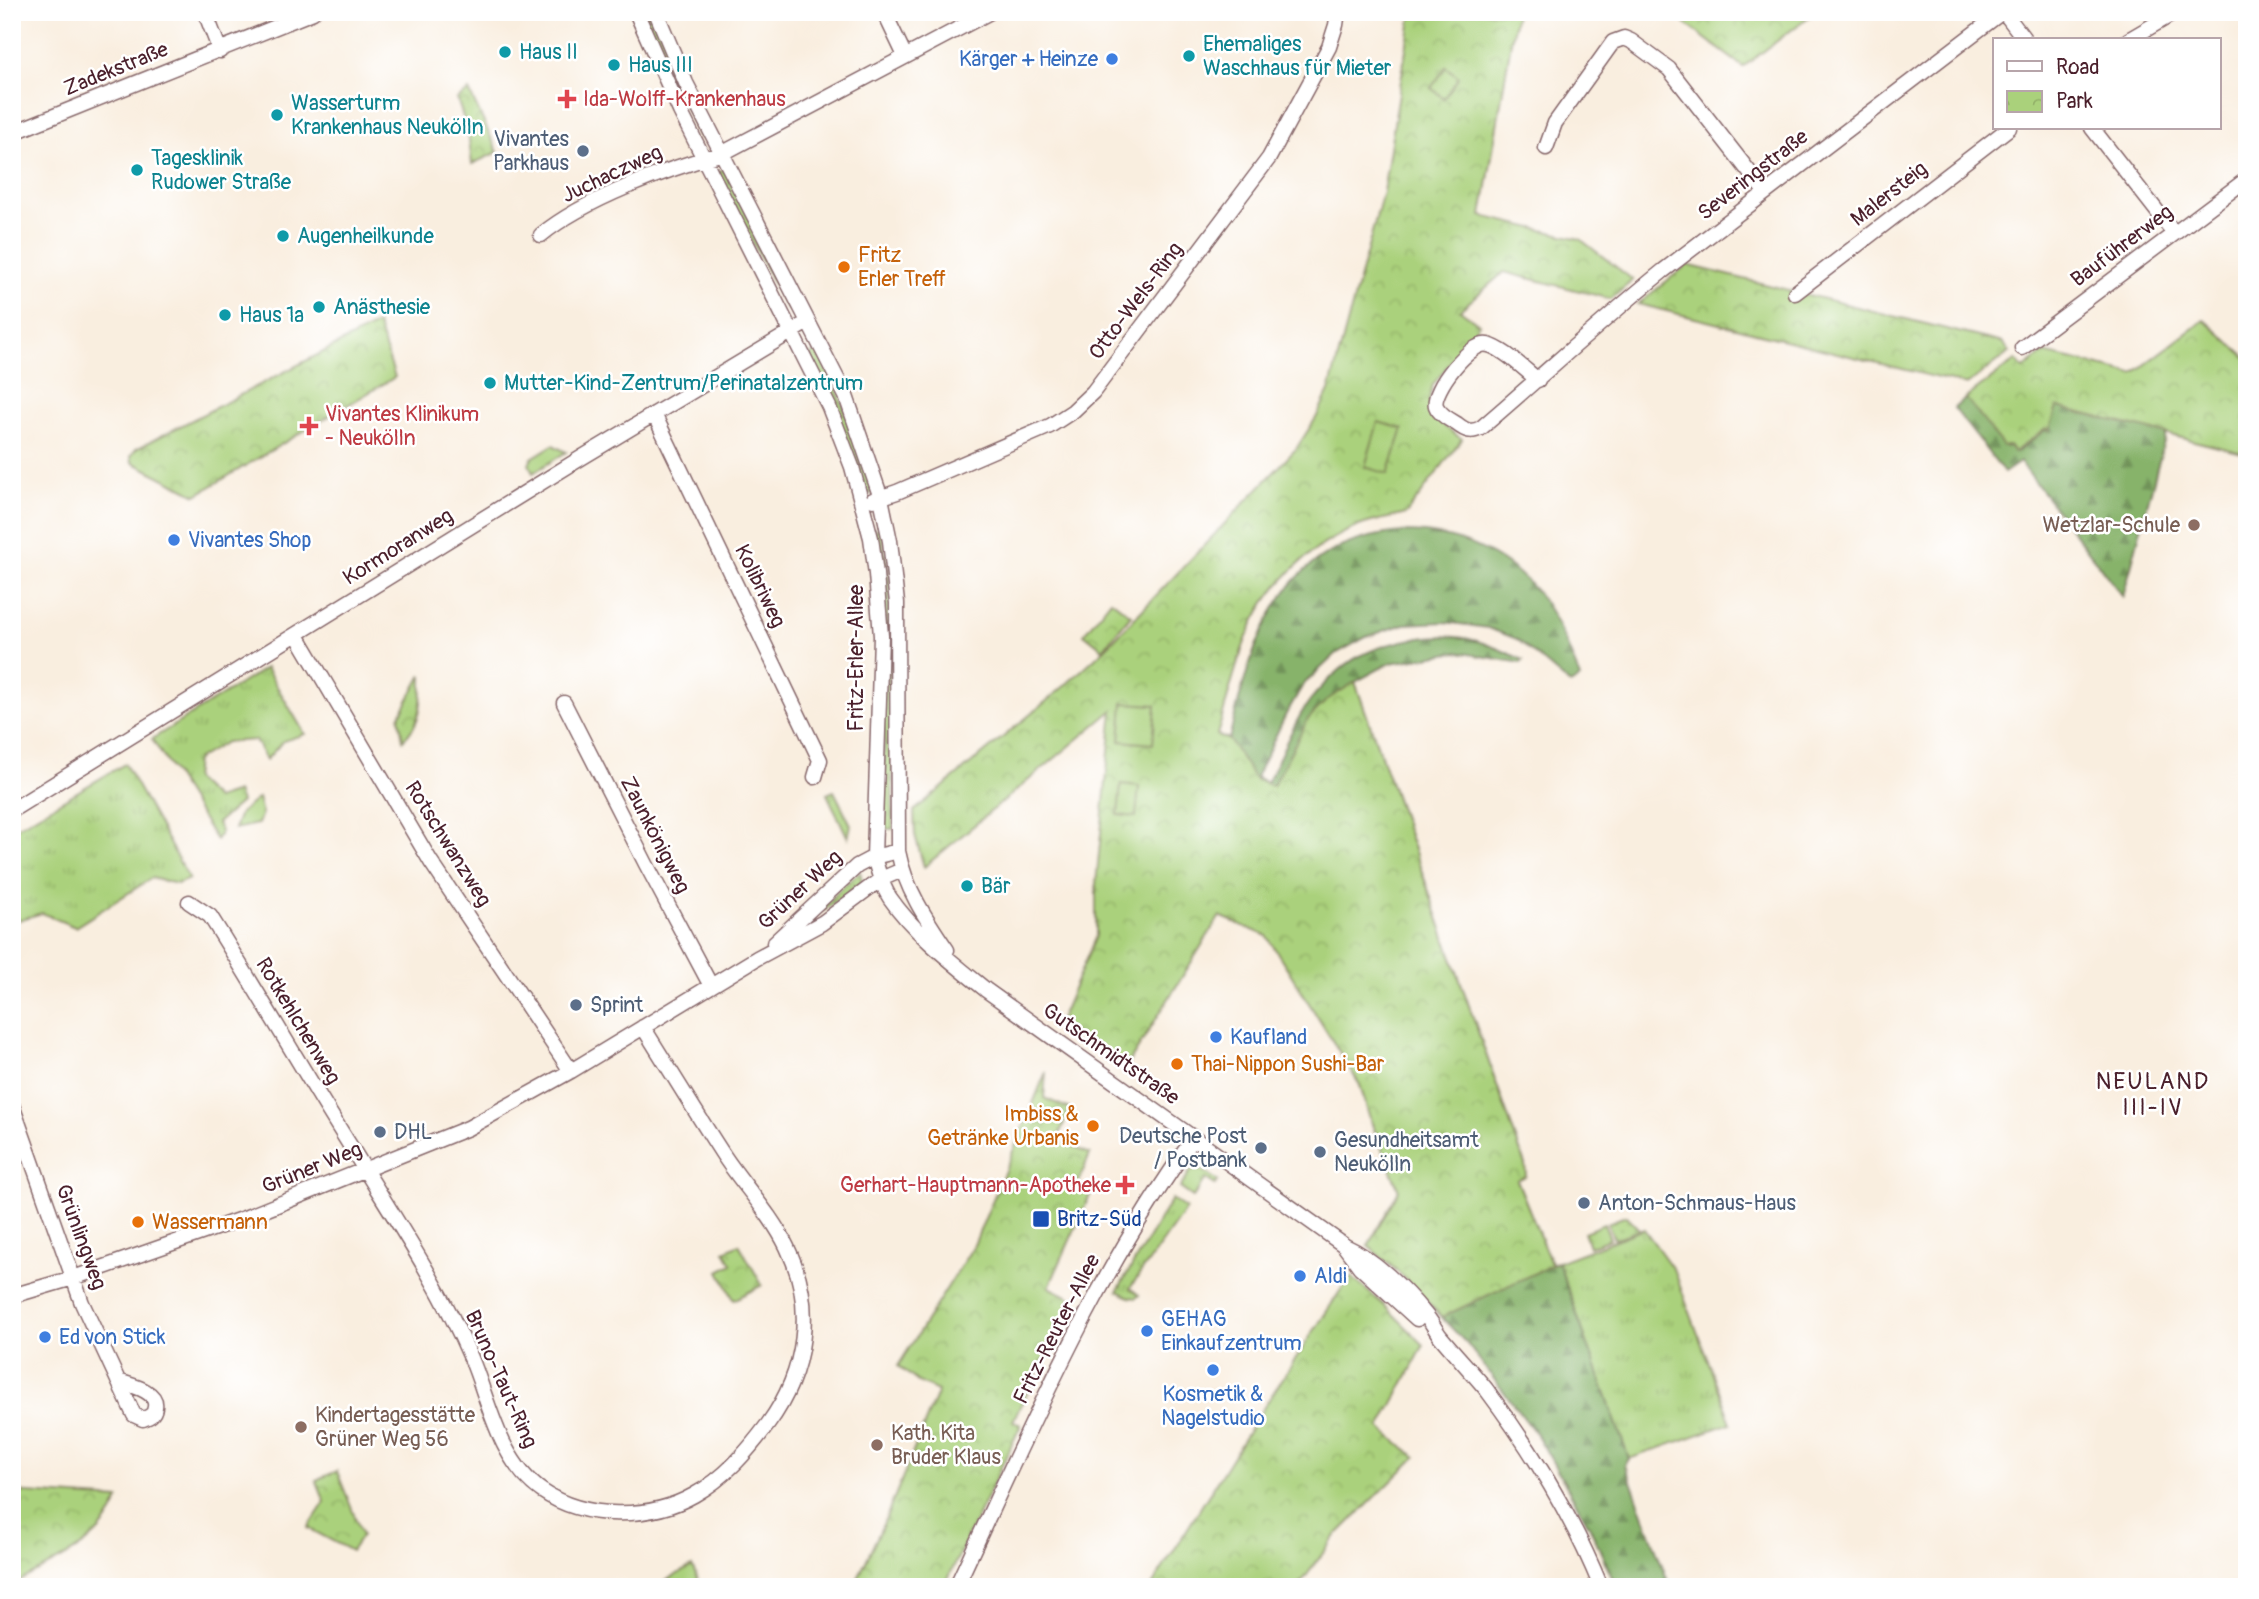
<svg xmlns="http://www.w3.org/2000/svg" width="2259" height="1599" font-family="Pangolin,sans-serif">
  <style>
    .grass { fill: url(#grass-tufts); stroke: #7a7853; stroke-width: 2 }
    .forest { fill: url(#forest-firs); stroke: #68694b; stroke-width: 2; fill-rule: evenodd }
    .park { fill: url(#park-crowns); stroke: #7a7853; stroke-width: 2 }
    .garden { fill: url(#garden-dots); stroke: #7a7853; stroke-width: 2 }
    .pitch { fill: #aad17b; stroke: #7a7853; stroke-width: 2 }
    .lines { fill: none; stroke-linecap: round; stroke-linejoin: round }
    .minor-casing { stroke: #87676a; stroke-width: 17 }
    .minor { stroke: #fff; stroke-width: 14 }
    .culture-dot { fill: #0f9aa8; stroke: #fff; stroke-width: 2.5 }
    .shop-dot { fill: #3f7fe0; stroke: #fff; stroke-width: 2.5 }
    .health-dot { fill: #e0444e; stroke: #fff; stroke-width: 2.5 }
    .service-dot { fill: #5c6f8a; stroke: #fff; stroke-width: 2.5 }
    .food-dot { fill: #e8710a; stroke: #fff; stroke-width: 2.5 }
    .education-dot { fill: #8d6e63; stroke: #fff; stroke-width: 2.5 }
    .transit-dot { fill: #1a4fb4; stroke: #fff; stroke-width: 2.5 }
    .labels { text-anchor: middle; dominant-baseline: central; stroke-width: 5; stroke-linejoin: round; paint-order: stroke }
    .culture-label { font-size: 21px; fill: #0d838f; stroke: #fff; text-anchor: start }
    .shop-label { font-size: 21px; fill: #366cbe; stroke: #fff; text-anchor: start }
    .street-label { font-size: 21px; fill: #4a1f2b; stroke: #fff }
    .health-label { font-size: 21px; fill: #be3a42; stroke: #fff; text-anchor: start }
    .service-label { font-size: 21px; fill: #4e5e75; stroke: #fff; text-anchor: start }
    .food-label { font-size: 21px; fill: #c56008; stroke: #fff; text-anchor: start }
    .education-label { font-size: 21px; fill: #785e54; stroke: #fff; text-anchor: start }
    .transit-label { font-size: 21px; fill: #164399; stroke: #fff; text-anchor: start }
    .neighbourhood-label { font-size: 23px; letter-spacing: 2px; fill: #4a1f2b; stroke: #fff }
  </style>
  <defs>
    <pattern id="grass-tufts" width="24" height="20" patternUnits="userSpaceOnUse" patternTransform="scale(1.75)"><rect width="24" height="20" fill="#aad17b"/><path d="M3 7l-1-3M5 7V3M7 7l1-3M15 17l-1-3M17 17v-4M19 17l1-3" fill="none" stroke="#94b36a"/></pattern>
    <pattern id="forest-firs" width="22" height="20" patternUnits="userSpaceOnUse" patternTransform="scale(1.75)"><rect width="22" height="20" fill="#87b36b"/><path d="M5 1l3.5 6h-7zM16 11l3.5 6h-7z" fill="#709158"/></pattern>
    <pattern id="park-crowns" width="20" height="18" patternUnits="userSpaceOnUse" patternTransform="scale(1.75)"><rect width="20" height="18" fill="#aad17b"/><path d="M2 6a3 3 0 1 1 6 0M12 15a3 3 0 1 1 6 0" fill="none" stroke="#94b36a"/></pattern>
    <pattern id="garden-dots" width="8" height="8" patternUnits="userSpaceOnUse" patternTransform="scale(1.75)"><rect width="8" height="8" fill="#aad17b"/><path d="M2 2h.1M6 6h.1" fill="none" stroke="#94b36a" stroke-width="1.8" stroke-linecap="round"/></pattern>
  </defs>
  <rect width="100%" height="100%" fill="#fff"/>
  <filter id="ink" filterUnits="userSpaceOnUse"><feTurbulence type="fractalNoise" baseFrequency=".0143" numOctaves="2"/><feDisplacementMap in="SourceGraphic" scale="14" xChannelSelector="R" yChannelSelector="G"/><feConvolveMatrix kernelMatrix="1 2 1 2 8 2 1 2 1" color-interpolation-filters="sRGB"/></filter>
  <filter id="wash" filterUnits="userSpaceOnUse"><feTurbulence type="fractalNoise" baseFrequency=".00686" numOctaves="4" result="noise"/><feDisplacementMap in="SourceGraphic" scale="28" xChannelSelector="R" yChannelSelector="G"/><feGaussianBlur stdDeviation="1.57" result="paint"/><feColorMatrix in="noise" values="0 0 0 0 0 0 0 0 0 0 0 0 0 0 0 0 0 1.4 0 .05"/><feComposite in="paint" operator="in"/></filter>
  <g filter="url(#wash)">
    <rect width="100%" height="100%" fill="#f9eedf"/>
    <path class="grass" d="M 642,12 L 651,12 L 708,135 L 700,138 Z
      M 724,169 L 794,305 L 787,309 L 717,173 Z
      M 817,351 L 839,394 L 873,490 L 871,494 L 865,492 L 810,355 Z
      M 553,445 L 566,452 L 533,473 L 529,464 L 532,458 Z
      M 881,528 L 890,583 L 893,829 L 883,829 L 884,744 L 874,530 Z
      M 266,668 L 305,734 L 283,741 L 266,760 L 255,740 L 226,742 L 196,760 L 194,779 L 216,799 L 237,792 L 241,802 L 217,823 L 221,832 L 216,840 L 152,739 Z
      M 125,764 L 189,879 L 177,884 L 152,878 L 75,927 L 42,913 L 12,922 L 12,830 Z
      M 834,791 L 851,825 L 848,838 L 827,794 Z
      M 860,872 L 862,882 L 825,910 L 821,910 L 841,888 Z
      M 1195,1169 L 1200,1169 L 1218,1181 L 1215,1185 L 1206,1179 L 1193,1197 L 1180,1188 L 1191,1170 Z
      M 1172,1199 L 1186,1209 L 1130,1288 L 1139,1295 L 1136,1298 L 1129,1297 L 1117,1291 Z
      M 1644,1229 L 1675,1272 L 1731,1423 L 1629,1459 L 1558,1262 Z
      M 692,1566 L 702,1587 L 654,1587 Z"/>
    <path class="forest" d="M 2204,320 L 2247,358 L 2247,454 L 2166,434 L 2123,597 L 2020,462 L 2004,473 L 1954,408 L 2016,360 L 2023,369 L 2044,353 L 2133,374 ZM 2061,396 L 2047,428 L 2017,452 L 2009,446 L 2005,447 Z
      M 1404,532 C 1460,532 1513,556 1545,603 C 1560,626 1570,652 1580,678 L 1570,684 L 1517,639 L 1488,628 L 1445,622 L 1404,624 L 1366,637 L 1337,653 L 1303,685 L 1286,714 L 1256,777 L 1267,783 C 1279,760 1291,728 1306,706 C 1317,690 1344,663 1362,655 C 1392,640 1439,631 1473,640 C 1490,644 1506,652 1523,660 L 1521,663 L 1457,652 L 1390,663 L 1355,682 L 1525,1165 L 1517,1180 L 1551,1264 L 1558,1262 L 1629,1459 L 1625,1465 L 1670,1587 L 1616,1587 L 1590,1527 L 1537,1435 L 1467,1344 L 1396,1270 L 1368,1246 L 1399,1190 L 1370,1119 L 1360,1085 L 1268,936 L 1220,916 L 1217,735 L 1229,739 C 1254,637 1279,541 1404,532 Z"/>
    <path class="park" d="M 1412,12 L 1516,12 L 1482,216 L 1580,239 L 1633,280 L 1611,299 L 1504,272 L 1460,310 L 1479,324 L 1433,385 C 1421,414 1441,424 1462,439 L 1406,514 C 1391,518 1374,520 1359,526 C 1309,546 1267,587 1247,637 C 1234,668 1227,703 1217,735 L 1229,740 L 1255,779 L 1273,786 L 1308,719 L 1327,700 L 1355,682 L 1525,1165 L 1526,1176 L 1517,1180 L 1551,1264 L 1558,1262 L 1442,1317 L 1396,1270 L 1368,1246 L 1399,1190 L 1370,1119 L 1360,1085 L 1267,936 L 1220,916 L 1125,1069 L 1059,1022 L 1096,936 L 1096,884 L 1113,710 L 924,867 L 915,835 L 914,811 L 1061,689 L 1105,649 L 1296,449 L 1316,418 L 1329,391 L 1383,192 Z
      M 1670,12 L 1815,12 L 1743,67 Z
      M 469,91 L 498,152 L 472,164 L 468,132 L 457,99 Z
      M 1687,265 L 2003,343 L 2010,352 L 1967,385 L 1638,304 Z
      M 2204,320 L 2247,358 L 2247,454 L 2057,407 L 2049,431 L 2047,428 L 2014,452 L 2009,446 L 2003,446 L 1966,398 L 2016,360 L 2023,369 L 2044,353 L 2133,374 Z
      M 377,324 L 395,377 L 196,495 L 132,462 L 131,456 L 136,449 Z
      M 1111,600 L 1131,615 L 1103,649 L 1084,634 Z
      M 422,675 C 422,699 423,722 403,740 L 399,717 Z
      M 258,798 L 262,813 L 258,824 L 234,829 L 240,813 Z
      M 1046,1072 L 1044,1098 L 1070,1109 L 1057,1140 L 1090,1154 L 1077,1186 L 1091,1193 L 1049,1287 L 1073,1299 L 1013,1421 L 1021,1425 L 944,1587 L 854,1587 L 886,1518 L 938,1391 L 918,1382 L 898,1366 L 974,1245 Z
      M 1604,1224 L 1610,1239 L 1589,1247 L 1584,1232 Z
      M 739,1244 L 762,1285 L 734,1300 L 719,1271 L 732,1264 L 725,1251 Z
      M 1350,1276 L 1384,1305 L 1424,1345 L 1380,1428 L 1416,1457 L 1335,1537 L 1298,1587 L 1151,1587 L 1256,1419 Z
      M 337,1471 L 362,1535 L 351,1551 L 308,1528 L 325,1502 L 316,1480 Z
      M 12,1492 L 119,1499 C 98,1550 57,1558 13,1585 Z"/>
    <path class="garden" d="M 1626,1216 L 1640,1230 L 1614,1239 L 1607,1223 Z"/>
    <path class="pitch" d="M 1446,67 L 1459,77 L 1444,98 L 1431,88 Z
      M 1378,422 L 1403,429 L 1388,474 L 1365,467 Z
      M 1123,703 L 1156,705 L 1153,744 L 1120,741 Z
      M 1121,784 L 1139,786 L 1136,817 L 1118,815 Z"/>
  </g>
  <g filter="url(#ink)">
    <g class="lines">
      <g class="minor-casing">
        <path id="minor" d="M 205,12 L 220,51
          M 636,12 L 680,111 L 829,407 L 852,467 L 871,538 L 876,574 L 881,636 L 874,857 C 878,871 882,886 890,898 C 914,933 953,963 986,990 L 1345,1246 C 1374,1259 1405,1289 1425,1314 C 1431,1321 1435,1329 1440,1336 C 1455,1354 1471,1371 1486,1389 C 1532,1450 1572,1516 1601,1587
          M 656,12 L 686,83 L 846,396 L 881,498 L 890,541 L 897,603 L 898,851 C 905,888 926,919 947,950
          M 884,12 L 905,56
          M 2004,12 L 2025,40
          M 2128,40 L 2176,12
          M 2092,128 L 2174,233
          M 12,133 L 313,12
          M 1546,148 L 1555,123 L 1613,42 L 1624,38 L 1631,41 L 1669,69 L 1765,192
          M 541,235 C 585,199 667,169 723,153 L 990,12
          M 1795,293 L 2009,128
          M 2022,348 L 2247,179
          M 1538,380 C 1525,370 1503,348 1488,345 C 1471,340 1431,391 1436,406 C 1439,414 1450,420 1457,424 C 1466,431 1471,433 1481,428 C 1542,376 1601,321 1663,271 L 2002,12
          M 654,414 L 820,760 L 815,777
          M 873,500 L 897,492 L 1050,426 L 1073,411 L 1093,392 L 1269,158 L 1329,47 L 1336,25 L 1338,12
          M 297,635 L 431,862 L 571,1071
          M 564,703 L 646,864 L 711,986
          M 12,810 L 581,458 L 801,326
          M 189,902 L 210,916 C 258,992 303,1071 351,1147 C 393,1216 439,1283 471,1358 C 490,1403 499,1461 542,1491 C 584,1520 650,1520 694,1495 C 725,1478 747,1452 768,1424 C 806,1372 816,1306 787,1247 C 771,1214 744,1186 724,1156 C 696,1113 670,1070 643,1027
          M 774,943 L 857,866 L 874,857 L 898,851
          M 12,1105 L 82,1303 L 134,1415 L 143,1419 C 149,1417 154,1415 155,1407 C 158,1390 129,1385 118,1381
          M 1345,1247 L 1360,1267 L 1417,1319
          M 12,1296 L 73,1278 L 247,1217 L 468,1128 L 571,1071 L 757,958 L 822,923 L 881,879 L 902,870
          M 956,1587 C 1028,1433 1094,1276 1194,1138"/>
      </g>
      <use href="#minor" class="minor"/>
    </g>
  </g>
  <g class="culture-dot">
    <circle cx="505" cy="52" r="7"/>
    <circle cx="1189" cy="56" r="7"/>
    <circle cx="614" cy="65" r="7"/>
    <circle cx="277" cy="115" r="7"/>
    <circle cx="137" cy="170" r="7"/>
    <circle cx="283" cy="236" r="7"/>
    <circle cx="319" cy="307" r="7"/>
    <circle cx="225" cy="315" r="7"/>
    <circle cx="490" cy="383" r="7"/>
    <circle cx="967" cy="886" r="7"/>
  </g>
  <g class="shop-dot">
    <circle cx="1112" cy="59" r="7"/>
    <circle cx="174" cy="540" r="7"/>
    <circle cx="1216" cy="1037" r="7"/>
    <circle cx="1300" cy="1276" r="7"/>
    <circle cx="1147" cy="1331" r="7"/>
    <circle cx="45" cy="1337" r="7"/>
    <circle cx="1213" cy="1370" r="7"/>
  </g>
  <g class="health-dot">
    <path d="M563.5 88.5h7v7h7v7h-7v7h-7v-7h-7v-7h7z"/>
    <path d="M305.5 415.5h7v7h7v7h-7v7h-7v-7h-7v-7h7z"/>
    <path d="M1121.5 1174.5h7v7h7v7h-7v7h-7v-7h-7v-7h7z"/>
  </g>
  <g class="service-dot">
    <circle cx="583" cy="151" r="7"/>
    <circle cx="576" cy="1005" r="7"/>
    <circle cx="380" cy="1132" r="7"/>
    <circle cx="1261" cy="1148" r="7"/>
    <circle cx="1320" cy="1152" r="7"/>
    <circle cx="1584" cy="1203" r="7"/>
  </g>
  <g class="food-dot">
    <circle cx="844" cy="267" r="7"/>
    <circle cx="1177" cy="1064" r="7"/>
    <circle cx="1093" cy="1126" r="7"/>
    <circle cx="138" cy="1222" r="7"/>
  </g>
  <g class="education-dot">
    <circle cx="2194" cy="525" r="7"/>
    <circle cx="301" cy="1427" r="7"/>
    <circle cx="877" cy="1445" r="7"/>
  </g>
  <rect class="transit-dot" x="1032" y="1210" width="18" height="18" rx="3.5"/>
  <g class="labels">
    <g class="culture-label">
      <text x="1203" y="44">Ehemaliges<tspan x="1203" dy="24">Waschhaus für Mieter</tspan></text>
      <text x="519" y="52">Haus II</text>
      <text x="628" y="65">Haus III</text>
      <text x="291" y="103">Wasserturm<tspan x="291" dy="24">Krankenhaus Neukölln</tspan></text>
      <text x="151" y="158">Tagesklinik<tspan x="151" dy="24">Rudower Straße</tspan></text>
      <text x="297" y="236">Augenheilkunde</text>
      <text x="333" y="307">Anästhesie</text>
      <text x="239" y="315">Haus 1a</text>
      <text x="504" y="383">Mutter-Kind-Zentrum/Perinatalzentrum</text>
      <text x="981" y="886">Bär</text>
    </g>
    <g class="shop-label">
      <text x="1098" y="59" text-anchor="end">Kärger + Heinze</text>
      <text x="188" y="540">Vivantes Shop</text>
      <text x="1230" y="1037">Kaufland</text>
      <text x="1314" y="1276">Aldi</text>
      <text x="1161" y="1319">GEHAG<tspan x="1161" dy="24">Einkaufzentrum</tspan></text>
      <text x="59" y="1337">Ed von Stick</text>
      <text x="1213" y="1394" text-anchor="middle">Kosmetik &amp;<tspan x="1213" dy="24">Nagelstudio</tspan></text>
    </g>
    <g class="street-label">
      <text transform="translate(116 69) rotate(-22)">Zadekstraße</text>
      <text transform="translate(612 174) rotate(-25)">Juchaczweg</text>
      <text transform="translate(1753 175) rotate(-38)">Severingstraße</text>
      <text transform="translate(1889 194) rotate(-38)">Malersteig</text>
      <text transform="translate(2122 246) rotate(-37)">Bauführerweg</text>
      <text transform="translate(1136 301) rotate(-53)">Otto-Wels-Ring</text>
      <text transform="translate(398 547) rotate(-32)">Kormoranweg</text>
      <text transform="translate(760 586) rotate(64)">Kolibriweg</text>
      <text transform="translate(856 658) rotate(-90)">Fritz-Erler-Allee</text>
      <text transform="translate(655 835) rotate(63)">Zaunkönigweg</text>
      <text transform="translate(448 844) rotate(58)">Rotschwanzweg</text>
      <text transform="translate(800 890) rotate(-43)">Grüner Weg</text>
      <text transform="translate(298 1021) rotate(59)">Rotkehlchenweg</text>
      <text transform="translate(1111 1054) rotate(35)">Gutschmidtstraße</text>
      <text transform="translate(312 1168) rotate(-22)">Grüner Weg</text>
      <text transform="translate(81 1237) rotate(70)">Grünlingweg</text>
      <text transform="translate(1057 1329) rotate(-63)">Fritz-Reuter-Allee</text>
      <text transform="translate(501 1379) rotate(66)">Bruno-Taut-Ring</text>
    </g>
    <g class="health-label">
      <text x="583" y="99">Ida-Wolff-Krankenhaus</text>
      <text x="325" y="414">Vivantes Klinikum<tspan x="325" dy="24">- Neukölln</tspan></text>
      <text x="1111" y="1185" text-anchor="end">Gerhart-Hauptmann-Apotheke</text>
    </g>
    <g class="service-label">
      <text x="569" y="139" text-anchor="end">Vivantes<tspan x="569" dy="24">Parkhaus</tspan></text>
      <text x="590" y="1005">Sprint</text>
      <text x="394" y="1132">DHL</text>
      <text x="1247" y="1136" text-anchor="end">Deutsche Post<tspan x="1247" dy="24">/ Postbank</tspan></text>
      <text x="1334" y="1140">Gesundheitsamt<tspan x="1334" dy="24">Neukölln</tspan></text>
      <text x="1598" y="1203">Anton-Schmaus-Haus</text>
    </g>
    <g class="food-label">
      <text x="858" y="255">Fritz<tspan x="858" dy="24">Erler Treff</tspan></text>
      <text x="1191" y="1064">Thai-Nippon Sushi-Bar</text>
      <text x="1079" y="1114" text-anchor="end">Imbiss &amp;<tspan x="1079" dy="24">Getränke Urbanis</tspan></text>
      <text x="152" y="1222">Wassermann</text>
    </g>
    <g class="education-label">
      <text x="2180" y="525" text-anchor="end">Wetzlar-Schule</text>
      <text x="315" y="1415">Kindertagesstätte<tspan x="315" dy="24">Grüner Weg 56</tspan></text>
      <text x="891" y="1433">Kath. Kita<tspan x="891" dy="24">Bruder Klaus</tspan></text>
    </g>
    <g class="transit-label">
      <text x="1057" y="1219">Britz-Süd</text>
    </g>
    <g class="neighbourhood-label">
      <text x="2153" y="1081">NEULAND<tspan x="2153" dy="26">III-IV</tspan></text>
    </g>
  </g>
  <rect width="2259" height="1599" fill="none" stroke="#fff" stroke-width="42"/>
  <rect x="1993" y="38" width="228" height="91" fill="#ffffff" stroke="#b7a5aa" stroke-width="2"/>
  <rect x="2007" y="61" width="35" height="10" fill="#ffffff" stroke="#b7a5aa" stroke-width="2"/>
  <text x="2056" y="74" font-size="21" fill="#4a1f2b">Road</text>
  <rect x="2007" y="91" width="35" height="21" fill="url(#park-crowns)" stroke="#b7a5aa" stroke-width="2"/>
  <text x="2056" y="108" font-size="21" fill="#4a1f2b">Park</text>
</svg>
